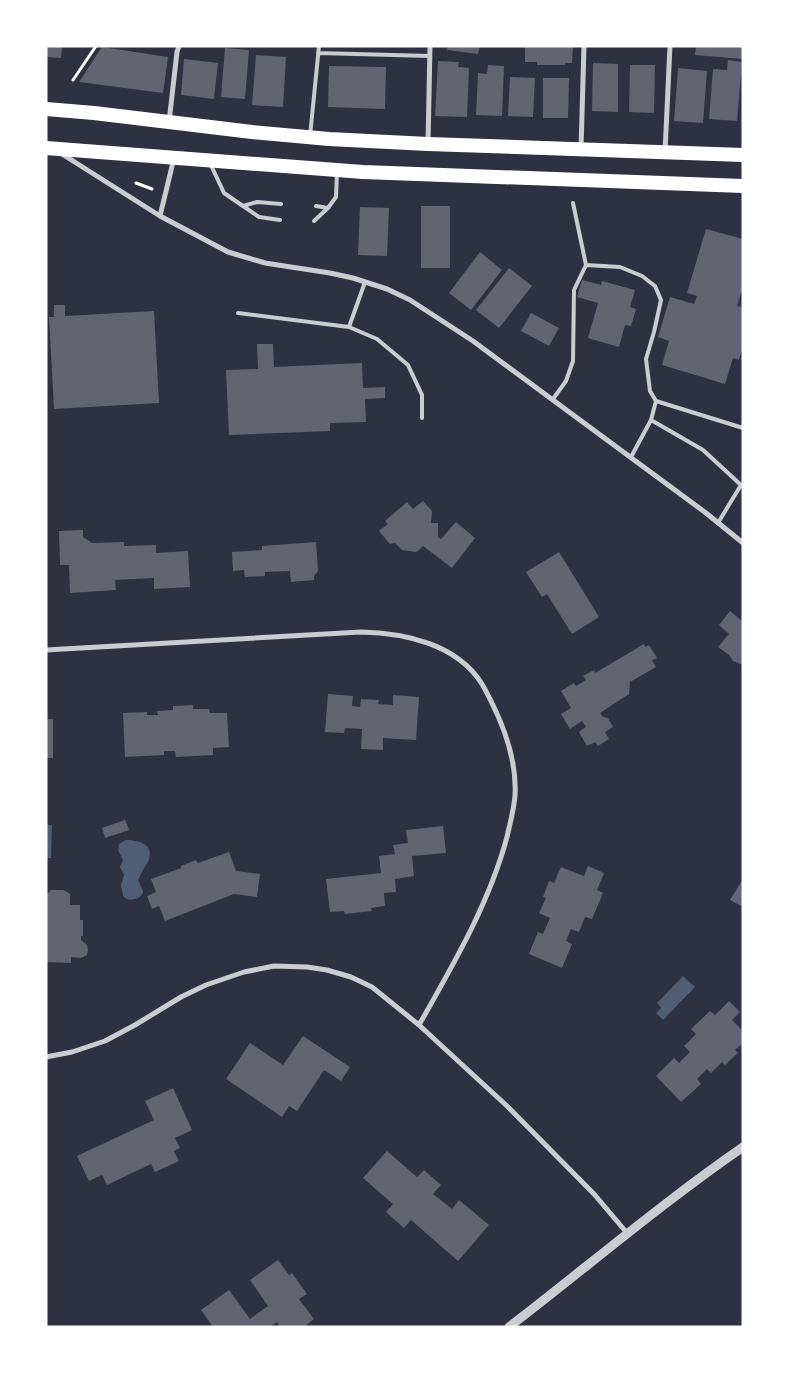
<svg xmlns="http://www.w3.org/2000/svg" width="789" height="1373" font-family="Georgia,serif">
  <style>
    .water { fill: #4f5d75 }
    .building { fill: #626471 }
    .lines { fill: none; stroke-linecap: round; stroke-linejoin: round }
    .path { stroke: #fff; stroke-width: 3 }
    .service { stroke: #caccd0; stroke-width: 4 }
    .minor { stroke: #caccd0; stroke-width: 5 }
    .tertiary { stroke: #caccd0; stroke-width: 9 }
    .trunk { stroke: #fff; stroke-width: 14 }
  </style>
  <rect width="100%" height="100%" fill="#2d3142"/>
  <path class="water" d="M 46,825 L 52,825 L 51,858 L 46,858 Z
    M 126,840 C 137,840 154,843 149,859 C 146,866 141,873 138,880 L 143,891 L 142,895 C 137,900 128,902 123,896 L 121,885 L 124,875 L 120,867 L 123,860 L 118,850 L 119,844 Z
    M 683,976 L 695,987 L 663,1020 L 656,1013 L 661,1008 L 657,1003 Z"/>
  <path class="building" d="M 46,46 L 62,46 L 61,58 L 46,57 Z
    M 448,46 L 480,46 L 478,54 L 447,50 Z
    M 525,46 L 573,46 L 572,63 L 565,63 L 565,65 L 537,65 L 537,62 L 525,62 Z
    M 696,46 L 743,46 L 743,59 L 695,55 Z
    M 102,47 L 168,57 L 163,93 L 79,82 Z
    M 225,48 L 249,50 L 245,99 L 221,97 Z
    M 256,55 L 286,57 L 283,107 L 252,105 Z
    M 184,59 L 218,63 L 214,99 L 181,95 Z
    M 728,60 L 742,62 L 737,121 L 709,119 L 713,69 L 727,70 Z
    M 438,61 L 459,62 L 458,67 L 469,68 L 467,117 L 435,116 Z
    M 593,63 L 618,64 L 618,112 L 592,111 Z
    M 488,65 L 504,66 L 502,116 L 476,115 L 478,73 L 487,74 Z
    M 630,65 L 655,65 L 654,113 L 629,112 Z
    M 329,66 L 386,67 L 385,109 L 328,107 Z
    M 678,68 L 707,71 L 703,123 L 674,121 Z
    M 510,77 L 535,78 L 533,117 L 508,116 Z
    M 543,78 L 569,78 L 568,118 L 543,118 Z
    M 421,206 L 450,206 L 450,268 L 421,268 Z
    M 360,207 L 389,208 L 387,256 L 358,255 Z
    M 706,229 L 743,239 L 743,287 L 737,306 L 743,307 L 743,345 L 739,360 L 733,358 L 725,384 L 662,365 L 669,341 L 658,337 L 670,297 L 694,304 L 697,296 L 687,293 Z
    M 480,252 L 502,270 L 471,310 L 449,293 Z
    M 509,268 L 532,286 L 499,328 L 476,310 Z
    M 582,280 L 601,285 L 602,281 L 635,290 L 630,307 L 636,309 L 631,326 L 625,325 L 619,347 L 588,338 L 598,303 L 577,297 Z
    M 54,305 L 65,305 L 65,316 L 154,311 L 159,403 L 54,409 L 49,317 L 54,317 Z
    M 531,313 L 559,328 L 549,346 L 521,331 Z
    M 257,344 L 273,344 L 274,367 L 362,363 L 363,388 L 385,387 L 385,398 L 365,399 L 366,422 L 330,423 L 330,431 L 229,435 L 226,370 L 258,369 Z
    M 423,501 L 432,511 L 431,523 L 438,523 L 438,537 L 441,539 L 456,522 L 475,538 L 452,568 L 423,546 L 417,552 L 402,550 L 395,543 L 390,544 L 379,531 L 388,524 L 385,521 L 407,502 L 413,509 Z
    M 83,530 L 83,537 L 92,543 L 124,542 L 124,546 L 156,545 L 156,553 L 188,551 L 190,587 L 154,589 L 154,578 L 115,580 L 116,590 L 70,593 L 69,565 L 60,565 L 59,531 Z
    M 316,542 L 318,571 L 314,576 L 314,580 L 291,582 L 290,571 L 265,572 L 265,576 L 245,577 L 244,570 L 233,571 L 232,552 L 262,550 L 262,546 Z
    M 559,552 L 599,617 L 572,634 L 547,594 L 542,597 L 526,572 Z
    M 730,611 L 743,622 L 743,665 L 733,661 L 729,655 L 718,647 L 729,634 L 719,625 Z
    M 644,644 L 645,647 L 649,645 L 657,658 L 652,660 L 656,667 L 630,682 L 629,694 L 600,713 L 603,717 L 608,718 L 613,727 L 605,732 L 609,739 L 598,746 L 595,742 L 587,746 L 579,732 L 586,727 L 582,721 L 570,729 L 561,714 L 571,708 L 561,691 L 574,683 L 576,686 L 586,680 L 583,676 L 594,670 L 595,673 Z
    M 328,694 L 353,696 L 352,706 L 360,707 L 361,699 L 379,700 L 378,704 L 393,705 L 393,695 L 419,697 L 416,740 L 383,738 L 383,750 L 361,749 L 362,729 L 345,728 L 344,733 L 325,732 Z
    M 193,705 L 193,709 L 209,709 L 210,713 L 227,713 L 229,747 L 213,748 L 213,755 L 176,757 L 175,751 L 164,751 L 164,755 L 125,757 L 123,713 L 147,712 L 147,715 L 158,715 L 157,711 L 173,710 L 173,706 Z
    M 46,719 L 53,719 L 53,758 L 46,758 Z
    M 125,820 L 129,830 L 105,838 L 102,828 Z
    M 443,826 L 446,853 L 412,856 L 414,876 L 395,879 L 396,892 L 384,893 L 385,906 L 371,908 L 372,911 L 345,914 L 344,911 L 330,912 L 326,879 L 381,873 L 379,856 L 395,854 L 393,845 L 408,843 L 406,830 Z
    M 229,852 L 236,871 L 260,874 L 257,897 L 234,894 L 165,921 L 159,906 L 152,909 L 147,896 L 156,892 L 151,879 L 181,868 L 181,866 L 196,860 L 198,863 Z
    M 588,866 L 604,873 L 597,890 L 603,893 L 592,919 L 585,917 L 579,932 L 571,929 L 566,941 L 572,944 L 562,968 L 529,954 L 538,932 L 543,934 L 550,918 L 539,913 L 546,898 L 543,897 L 549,881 L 554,883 L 561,867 L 584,876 Z
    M 743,879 L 743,907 L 730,900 Z
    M 51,890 L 64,890 L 70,894 L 70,905 L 80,905 L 80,920 L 83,920 L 83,936 L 81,936 L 81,940 L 87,945 L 88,950 L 87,955 L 81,958 L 71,957 L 71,963 L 46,962 L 46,896 Z
    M 729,1001 L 740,1012 L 732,1020 L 743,1031 L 743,1043 L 735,1050 L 738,1053 L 725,1065 L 722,1062 L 711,1073 L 707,1069 L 697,1079 L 701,1084 L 681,1102 L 656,1076 L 674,1058 L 679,1063 L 690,1052 L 684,1046 L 696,1034 L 691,1029 L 710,1011 L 715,1015 Z
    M 303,1036 L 350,1067 L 341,1081 L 324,1070 L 297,1111 L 289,1106 L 282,1117 L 226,1079 L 250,1043 L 283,1065 Z
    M 173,1088 L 192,1130 L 175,1138 L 180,1148 L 174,1151 L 179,1161 L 155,1172 L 151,1164 L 107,1185 L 102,1175 L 89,1181 L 77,1156 L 154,1120 L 145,1101 Z
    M 387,1151 L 417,1177 L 424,1170 L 441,1185 L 433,1194 L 452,1209 L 459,1200 L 489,1225 L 458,1261 L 411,1220 L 404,1228 L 386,1212 L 393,1204 L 363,1178 Z
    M 278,1260 L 289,1275 L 292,1273 L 307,1294 L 299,1299 L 314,1319 L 304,1327 L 280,1327 L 277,1322 L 271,1326 L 272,1327 L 213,1327 L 201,1310 L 229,1290 L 250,1319 L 268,1306 L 250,1280 Z"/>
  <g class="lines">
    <path class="path" d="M 73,80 L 96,46
      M 136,183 L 152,189"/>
    <path class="service" d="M 318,53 L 430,56
      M 310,136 L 319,46
      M 210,163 L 224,193 L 243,206 L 257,202 L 281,204
      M 573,203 L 586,265
      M 243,206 L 259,217 L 280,220
      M 316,206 L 328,208
      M 314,221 L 328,208 L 336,197 L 337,172
      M 238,313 L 349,327 L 365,282
      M 349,327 L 377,339 L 408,365 L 422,395 L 422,418
      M 553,399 L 566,381 L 573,361 L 574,290 L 586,265 L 620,267 L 642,276 L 655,286 L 661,300 L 654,332 L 646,359 L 650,391 L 656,401
      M 651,420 L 703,450 L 741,485 L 718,523
      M 631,457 L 651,420 L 656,401 L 743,428"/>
    <path class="minor" d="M 169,122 L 177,52 L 179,46
      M 428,144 L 430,46
      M 581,149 L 584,46
      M 665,152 L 670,46
      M 62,154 L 160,216 L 228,252 L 265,263 L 330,273 L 353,278 L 387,289 L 410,300 L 473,341 L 706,513 L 743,543
      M 160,216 L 174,158
      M 46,650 L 361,632 C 405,633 457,644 482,684 C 485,689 488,695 491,701 C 505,729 517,764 515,796 C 514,809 510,823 507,837 C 489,904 453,965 419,1025
      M 46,1057 L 72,1052 L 105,1041 L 135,1025 L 181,997 L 206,985 L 244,972 L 274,966 L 307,967 L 327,970 L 351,977 L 372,987 L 419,1025 L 507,1106 L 594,1194 L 627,1233"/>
    <path class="tertiary" d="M 509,1327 C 587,1267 662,1203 743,1147"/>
    <path class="trunk" d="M 46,109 L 94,113 L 252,132 L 329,139 L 428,144 L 743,155
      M 46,148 L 363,172 L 743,186"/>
  </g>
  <rect width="789" height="1373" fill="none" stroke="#ffffff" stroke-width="95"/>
</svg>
